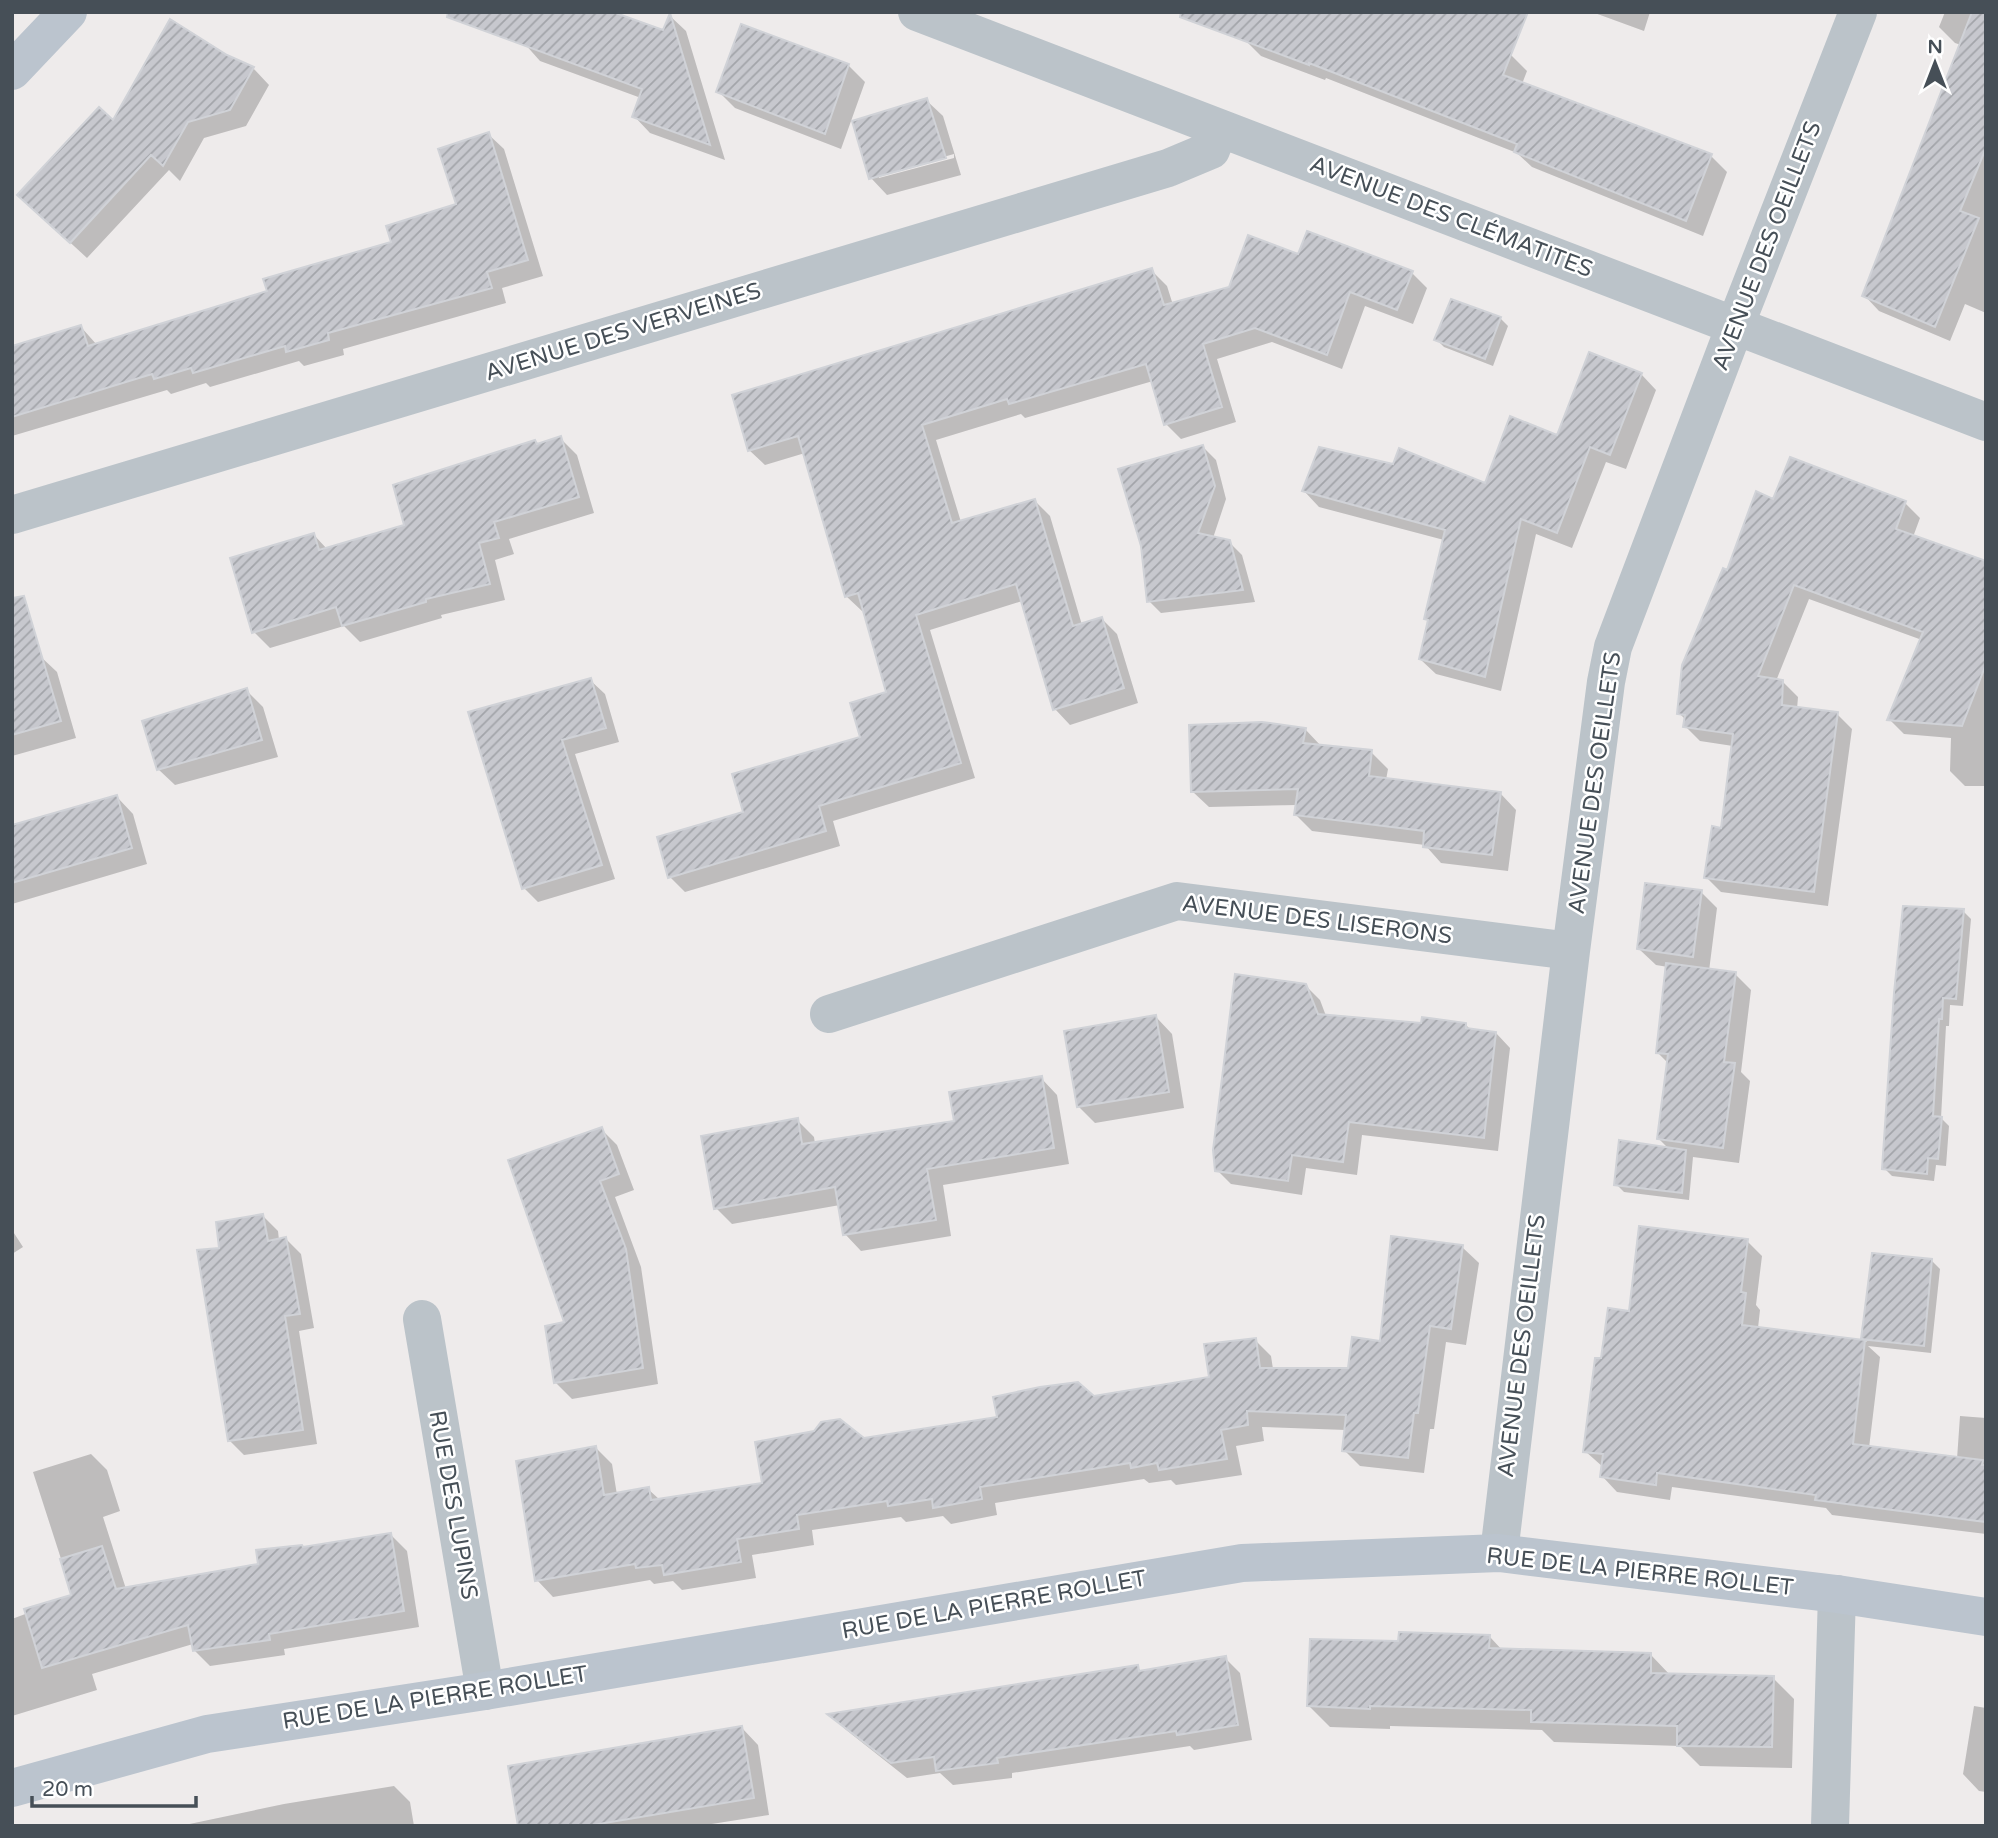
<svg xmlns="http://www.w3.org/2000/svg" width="1998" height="1838" font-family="'Varela Round',sans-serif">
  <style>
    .shadow { fill: #0003; fill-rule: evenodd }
    .building { fill: url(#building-hatch); stroke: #d0d2d7; stroke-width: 2 }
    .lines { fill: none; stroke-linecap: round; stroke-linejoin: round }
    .street { stroke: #bbc3c9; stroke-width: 38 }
    .secondary { stroke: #bbc4ce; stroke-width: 38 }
    .labels { text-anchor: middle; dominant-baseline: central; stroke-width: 5; stroke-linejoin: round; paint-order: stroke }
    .street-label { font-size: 23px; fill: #464f57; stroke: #fff }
  </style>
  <defs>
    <pattern id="building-hatch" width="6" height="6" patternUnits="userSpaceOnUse" patternTransform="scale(1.75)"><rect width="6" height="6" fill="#c7c8ce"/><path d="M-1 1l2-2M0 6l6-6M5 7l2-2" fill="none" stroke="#a3a5aa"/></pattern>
  </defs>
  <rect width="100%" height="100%" fill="#eeebeb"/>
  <path class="shadow" d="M 445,12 L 617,12 L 616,15 L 664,32 L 670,16 L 686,31 L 725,160 L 650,133 L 634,116 L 641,98 L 540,61 L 524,43 Z
    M 1592,12 L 1650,12 L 1644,31 Z
    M 1945,12 L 1986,12 L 1986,313 L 1965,304 L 1950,341 L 1879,311 L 1864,295 L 1961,45 L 1955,43 L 1939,27 Z
    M 1245,40 L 1511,55 L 1527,71 L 1522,84 L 1711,156 L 1727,172 L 1703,236 L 1532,167 L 1517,153 L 1326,78 L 1325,80 L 1261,56 Z
    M 848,65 L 865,82 L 841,149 L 735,108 L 718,91 Z
    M 253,68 L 269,85 L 246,126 L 204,138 L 180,181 L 169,170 L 87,258 L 36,211 L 114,123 Z
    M 926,100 L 943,116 L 961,175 L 887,195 L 871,178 ZM 954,154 L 954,158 L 879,178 L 879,175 Z
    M 488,134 L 504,149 L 543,276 L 502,288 L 506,303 L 343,349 L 344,355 L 304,366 L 299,361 L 210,387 L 206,383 L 171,394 L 167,390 L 12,436 L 12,348 L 81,327 L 97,345 L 269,292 L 393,243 L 459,205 Z
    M 1300,256 L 1412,273 L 1427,288 L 1413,324 L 1365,306 L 1342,369 L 1272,342 L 1217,359 L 1236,422 L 1181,439 L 1166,424 L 1153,381 L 1025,418 L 1021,414 L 936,440 L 961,522 L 1034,500 L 1050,516 L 1082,625 L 1102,619 L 1117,634 L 1138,703 L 1070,725 L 1055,709 L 1022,601 L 930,630 L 975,778 L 833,821 L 840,846 L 685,892 L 670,877 L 745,813 L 862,738 L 888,693 L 865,610 L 862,611 L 846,596 L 805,453 L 765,465 L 749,450 L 1151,270 L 1167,286 L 1173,305 L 1231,288 Z
    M 1500,318 L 1508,326 L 1493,366 L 1444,347 L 1436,339 Z
    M 1641,374 L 1656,390 L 1626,469 L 1606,462 L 1572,548 L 1536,534 L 1501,691 L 1436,674 L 1420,659 L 1429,622 L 1426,618 L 1444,540 L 1319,507 L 1304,491 L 1486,485 L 1558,437 Z
    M 560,438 L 577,455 L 594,513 L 509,539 L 514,554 L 495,560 L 505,600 L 441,615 L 442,618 L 360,642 L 344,626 L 270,648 L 254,632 L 314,535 L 327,549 L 406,526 L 538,445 Z
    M 1203,447 L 1216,460 L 1226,499 L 1213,538 L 1229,542 L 1242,555 L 1255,602 L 1161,613 L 1149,601 Z
    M 1774,501 L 1905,503 L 1920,518 L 1913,537 L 1986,563 L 1986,786 L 1965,786 L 1950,771 L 1951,738 L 1904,734 L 1889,719 L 1922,640 L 1809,599 L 1776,681 L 1783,682 L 1798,697 L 1797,709 L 1837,714 L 1852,729 L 1828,906 L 1721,892 L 1706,877 L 1722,830 L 1733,746 L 1700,741 L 1685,726 L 1686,720 L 1679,713 L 1728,572 Z
    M 40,656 L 57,672 L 76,738 L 12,756 L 12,663 Z
    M 590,680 L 605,694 L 619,742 L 575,754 L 615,879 L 538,902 L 524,888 L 470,714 Z
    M 246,690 L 263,707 L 278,757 L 175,785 L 158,769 Z
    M 1305,729 L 1321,746 L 1371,752 L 1388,769 L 1386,780 L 1500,793 L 1516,810 L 1508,871 L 1441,863 L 1425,845 L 1312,831 L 1296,815 L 1297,805 L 1209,807 L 1192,791 Z
    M 117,797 L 133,814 L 147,864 L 12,904 L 12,827 Z
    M 1701,892 L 1717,908 L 1709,971 L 1735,974 L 1751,990 L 1741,1072 L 1750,1081 L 1739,1163 L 1693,1157 L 1689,1200 L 1624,1192 L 1616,1184 L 1670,1150 L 1659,1139 L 1668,1063 L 1657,1052 L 1668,967 L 1656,965 L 1639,949 Z
    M 1963,911 L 1971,919 L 1963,1006 L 1950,1005 L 1949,1026 L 1946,1026 L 1941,1118 L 1949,1126 L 1946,1166 L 1936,1165 L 1934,1181 L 1892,1176 L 1884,1168 Z
    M 1306,986 L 1320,1000 L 1326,1016 L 1422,1025 L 1465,1024 L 1471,1030 L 1496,1033 L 1510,1048 L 1498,1151 L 1362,1135 L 1357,1175 L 1306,1168 L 1302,1195 L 1231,1184 L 1217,1170 Z
    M 1156,1017 L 1172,1034 L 1184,1108 L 1095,1123 L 1079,1107 Z
    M 1041,1078 L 1057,1095 L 1069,1164 L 943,1185 L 951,1236 L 861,1251 L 845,1234 L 840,1205 L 732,1224 L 716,1208 L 797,1120 L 814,1137 L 815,1144 L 956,1123 Z
    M 601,1129 L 617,1145 L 634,1190 L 615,1197 L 641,1267 L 658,1384 L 572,1399 L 556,1383 Z
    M 263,1216 L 278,1231 L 279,1240 L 286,1239 L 301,1254 L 314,1328 L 299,1331 L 317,1444 L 244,1455 L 229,1440 Z
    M 12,1230 L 23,1247 L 12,1254 Z
    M 1747,1241 L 1762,1256 L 1756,1305 L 1760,1310 L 1758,1328 L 1867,1342 L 1863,1338 L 1932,1261 L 1940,1269 L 1931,1353 L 1868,1346 L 1880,1357 L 1869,1448 L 1957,1459 L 1960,1416 L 1986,1418 L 1986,1534 L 1832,1515 L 1826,1508 L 1672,1487 L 1670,1500 L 1617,1492 L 1602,1476 L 1603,1467 L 1585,1451 L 1603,1359 L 1631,1313 Z
    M 1462,1247 L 1479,1263 L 1466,1345 L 1446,1342 L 1434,1429 L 1430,1429 L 1424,1473 L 1360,1466 L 1344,1450 L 1346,1430 L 1262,1427 L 1264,1441 L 1236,1446 L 1242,1475 L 1176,1485 L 1171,1480 L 1149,1483 L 1144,1479 L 995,1503 L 997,1515 L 951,1524 L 943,1516 L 906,1522 L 901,1517 L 812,1530 L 814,1545 L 752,1555 L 756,1578 L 682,1590 L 673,1581 L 654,1584 L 650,1580 L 553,1597 L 537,1580 L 596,1448 L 612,1464 L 617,1495 L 648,1489 L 660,1500 L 764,1484 L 864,1440 L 999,1418 L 1093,1398 L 1211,1378 L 1255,1340 L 1271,1356 L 1273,1369 L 1349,1369 L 1382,1343 Z
    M 91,1454 L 107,1470 L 120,1511 L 103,1517 L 126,1589 L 260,1565 L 304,1549 L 391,1535 L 407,1551 L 419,1627 L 284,1649 L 285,1655 L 210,1666 L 194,1650 L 193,1644 L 92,1674 L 97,1690 L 12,1716 L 12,1619 L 73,1596 L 33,1472 Z
    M 1490,1637 L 1503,1651 L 1651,1655 L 1671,1676 L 1773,1678 L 1794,1699 L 1792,1768 L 1700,1766 L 1680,1746 L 1554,1742 L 1542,1730 L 1390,1726 L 1390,1729 L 1330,1727 L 1309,1706 Z
    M 1225,1658 L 1240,1673 L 1252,1740 L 1194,1750 L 1190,1746 L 1012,1773 L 1012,1778 L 953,1785 L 940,1773 L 907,1778 L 845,1729 L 831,1715 L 1137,1667 L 1142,1672 Z
    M 1974,1706 L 1986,1708 L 1986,1792 L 1979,1791 L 1963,1774 Z
    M 742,1728 L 758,1745 L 769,1815 L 699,1826 L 520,1826 Z
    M 394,1786 L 410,1802 L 414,1826 L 180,1826 L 284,1804 Z"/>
  <path class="building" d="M 448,12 L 613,12 L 663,30 L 670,13 L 710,145 L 632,117 L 642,89 L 447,17 Z
    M 1181,12 L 1528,12 L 1503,75 L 1712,154 L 1686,221 L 1514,152 L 1517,144 L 1309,63 L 1309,65 L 1180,17 Z
    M 1972,12 L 1986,12 L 1986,148 L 1960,211 L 1979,218 L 1935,327 L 1862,296 Z
    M 170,19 L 227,55 L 254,67 L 230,110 L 188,122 L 163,166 L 151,155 L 70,243 L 17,195 L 99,107 L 113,120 Z
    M 741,24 L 849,64 L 825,134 L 716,92 Z
    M 927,98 L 946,158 L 869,179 L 852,121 Z
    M 489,132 L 528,260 L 487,272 L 492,288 L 328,333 L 329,340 L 286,352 L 285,346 L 193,373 L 191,368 L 154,379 L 152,374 L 12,417 L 12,346 L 81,325 L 88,346 L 267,291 L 263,279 L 391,242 L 386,226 L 456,204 L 438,149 Z
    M 1307,231 L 1413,271 L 1397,310 L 1350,292 L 1327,355 L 1255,328 L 1203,344 L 1222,407 L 1164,425 L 1146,364 L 1009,404 L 1007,399 L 922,425 L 952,523 L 1035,499 L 1073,626 L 1102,617 L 1124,688 L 1053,710 L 1016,584 L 916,615 L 961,763 L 819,806 L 826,831 L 668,878 L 657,837 L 743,812 L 732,774 L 860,737 L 850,703 L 886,692 L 858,593 L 845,597 L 798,436 L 748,451 L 732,395 L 1152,268 L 1164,305 L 1229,287 L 1248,235 L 1298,254 Z
    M 1451,299 L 1501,317 L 1485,359 L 1434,340 Z
    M 1589,352 L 1642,373 L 1610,455 L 1590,447 L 1557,533 L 1521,519 L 1485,677 L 1419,659 L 1428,620 L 1424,619 L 1445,530 L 1302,491 L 1319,447 L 1393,464 L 1399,448 L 1485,483 L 1510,416 L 1557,435 Z
    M 561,436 L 579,497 L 494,522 L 499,538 L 479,543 L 490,584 L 426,599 L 426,602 L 342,626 L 336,607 L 252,633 L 230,558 L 314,533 L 319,550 L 404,525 L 393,485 L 535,440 L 537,444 Z
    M 1203,445 L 1215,486 L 1198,533 L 1230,540 L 1243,590 L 1147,602 L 1141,546 L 1118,469 Z
    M 1790,457 L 1906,501 L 1896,529 L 1986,561 L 1986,664 L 1962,726 L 1887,720 L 1923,632 L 1794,585 L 1758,676 L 1783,680 L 1782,705 L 1838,712 L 1814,892 L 1704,878 L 1712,826 L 1721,828 L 1733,734 L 1683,727 L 1685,715 L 1677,714 L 1682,665 L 1723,568 L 1727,570 L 1756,491 L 1773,499 Z
    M 24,596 L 61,721 L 12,735 L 12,598 Z
    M 591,678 L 606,728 L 562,740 L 602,865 L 522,889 L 468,712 Z
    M 247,688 L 262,740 L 157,770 L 142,721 Z
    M 1262,722 L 1306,728 L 1303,743 L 1372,750 L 1369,776 L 1501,792 L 1492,855 L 1423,847 L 1424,831 L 1294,815 L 1298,789 L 1191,792 L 1189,725 Z
    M 117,795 L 132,848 L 12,883 L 12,825 Z
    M 1645,883 L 1702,890 L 1693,957 L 1637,949 Z
    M 1903,906 L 1964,909 L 1956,999 L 1943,998 L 1942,1019 L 1939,1019 L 1933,1116 L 1942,1117 L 1938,1159 L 1928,1158 L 1927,1174 L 1882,1169 L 1894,993 Z
    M 1666,963 L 1736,972 L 1724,1062 L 1735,1063 L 1723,1148 L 1657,1139 L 1668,1054 L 1656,1053 Z
    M 1235,974 L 1306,984 L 1318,1014 L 1421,1023 L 1422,1017 L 1466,1023 L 1466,1028 L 1496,1032 L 1484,1138 L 1349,1122 L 1343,1162 L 1292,1155 L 1288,1181 L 1215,1171 L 1213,1150 Z
    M 1156,1015 L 1169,1092 L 1077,1107 L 1064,1031 Z
    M 1042,1076 L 1054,1148 L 927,1169 L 936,1220 L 843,1235 L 835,1187 L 714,1209 L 701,1136 L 798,1118 L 802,1144 L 954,1121 L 949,1092 Z
    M 602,1127 L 619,1174 L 600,1181 L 626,1249 L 643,1368 L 554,1383 L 545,1326 L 564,1322 L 508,1160 Z
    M 1619,1140 L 1686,1150 L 1682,1193 L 1614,1185 Z
    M 263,1214 L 268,1241 L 286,1237 L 300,1314 L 285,1316 L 303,1430 L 228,1441 L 197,1250 L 219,1248 L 216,1222 Z
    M 1639,1226 L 1748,1239 L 1741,1292 L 1746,1293 L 1742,1325 L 1865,1340 L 1853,1444 L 1983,1460 L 1982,1465 L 1986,1465 L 1986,1522 L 1815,1500 L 1816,1495 L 1657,1473 L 1656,1485 L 1600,1477 L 1603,1454 L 1583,1452 L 1595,1358 L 1601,1358 L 1608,1308 L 1629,1311 Z
    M 1391,1236 L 1463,1245 L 1451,1329 L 1430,1326 L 1418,1413 L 1414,1413 L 1408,1458 L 1342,1451 L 1346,1415 L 1247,1411 L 1248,1425 L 1221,1430 L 1227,1459 L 1159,1470 L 1157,1463 L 1131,1468 L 1130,1463 L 980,1487 L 982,1499 L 933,1508 L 932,1499 L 888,1506 L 887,1501 L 797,1515 L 799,1529 L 737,1539 L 741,1562 L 664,1575 L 662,1565 L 636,1568 L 635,1564 L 535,1581 L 516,1461 L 596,1446 L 604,1495 L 649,1487 L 651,1500 L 762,1483 L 755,1442 L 814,1431 L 821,1422 L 840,1419 L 864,1438 L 997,1417 L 993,1397 L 1040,1387 L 1078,1382 L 1094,1396 L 1209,1377 L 1204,1344 L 1256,1338 L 1260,1368 L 1348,1368 L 1352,1337 L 1380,1341 Z
    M 1872,1253 L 1932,1259 L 1924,1346 L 1861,1339 Z
    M 391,1533 L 404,1611 L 269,1634 L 270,1640 L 193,1651 L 188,1625 L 42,1668 L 24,1609 L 71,1595 L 60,1559 L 102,1546 L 116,1589 L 258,1564 L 256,1550 L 302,1545 L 303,1547 Z
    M 1399,1632 L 1490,1635 L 1489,1648 L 1651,1653 L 1651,1673 L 1774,1676 L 1772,1747 L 1677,1746 L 1677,1726 L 1531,1722 L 1531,1710 L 1370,1706 L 1370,1709 L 1307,1706 L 1310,1639 L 1398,1641 Z
    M 1226,1656 L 1238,1725 L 1177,1735 L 1176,1731 L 997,1758 L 998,1763 L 936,1771 L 934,1757 L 891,1763 L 827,1714 L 1138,1665 L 1139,1671 Z
    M 742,1726 L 754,1798 L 587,1826 L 518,1826 L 508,1766 Z"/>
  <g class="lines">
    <path class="street" d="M 917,12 L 1986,422
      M 12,515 L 1168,168 L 1211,150 L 1219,129
      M 829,1014 L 1177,901 L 1571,951
      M 422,1319 L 485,1691
      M 1499,1553 L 1571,951 L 1606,682 L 1613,647 L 1735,326 L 1858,12
      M 1830,1826 L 1837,1594"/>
    <path class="secondary" d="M 12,71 L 68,12
      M 12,1788 L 207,1734 L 485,1691 L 1242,1563 L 1499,1553 L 1837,1594 L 1986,1617"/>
  </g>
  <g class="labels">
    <g class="street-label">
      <text transform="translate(1451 217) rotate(21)">AVENUE DES CLÉMATITES</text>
      <text transform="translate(1767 246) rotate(-69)">AVENUE DES OEILLETS</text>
      <text transform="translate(623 332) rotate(-17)">AVENUE DES VERVEINES</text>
      <text transform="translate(1595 783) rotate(-82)">AVENUE DES OEILLETS</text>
      <text transform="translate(1317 920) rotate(7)">AVENUE DES LISERONS</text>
      <text transform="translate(1522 1346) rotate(-83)">AVENUE DES OEILLETS</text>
      <text transform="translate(453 1505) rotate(80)">RUE DES LUPINS</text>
      <text transform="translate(1640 1572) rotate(6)">RUE DE LA PIERRE ROLLET</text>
      <text transform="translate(994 1605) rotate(-10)">RUE DE LA PIERRE ROLLET</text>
      <text transform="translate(435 1698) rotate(-9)">RUE DE LA PIERRE ROLLET</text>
    </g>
  </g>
  <rect width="1998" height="1838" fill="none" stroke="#464f57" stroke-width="28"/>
  <g transform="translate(1935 63)" stroke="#ffffff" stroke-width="5" paint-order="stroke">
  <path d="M0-5L12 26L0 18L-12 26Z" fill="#464f57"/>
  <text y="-10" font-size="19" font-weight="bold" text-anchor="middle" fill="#464f57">N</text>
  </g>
  <path d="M32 1796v10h164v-10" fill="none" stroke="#464f57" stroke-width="3.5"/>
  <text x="42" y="1796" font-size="21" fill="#464f57" stroke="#ffffff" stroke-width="5" paint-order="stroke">20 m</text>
</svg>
